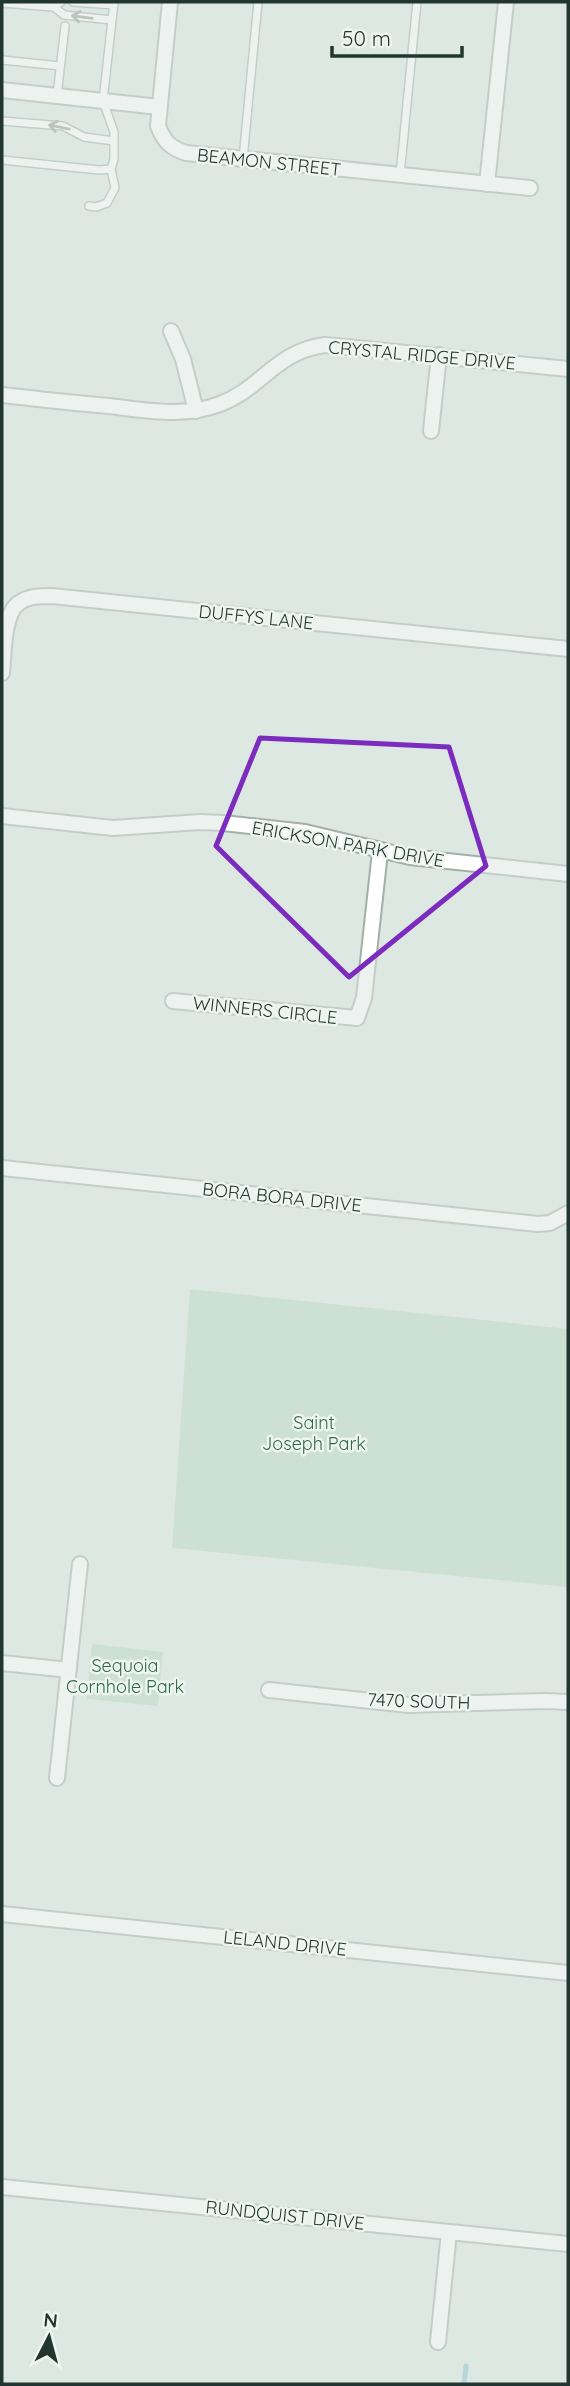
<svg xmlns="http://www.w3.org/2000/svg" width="570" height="2386" font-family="Quicksand,sans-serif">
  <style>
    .green { fill: #b9d7c1 }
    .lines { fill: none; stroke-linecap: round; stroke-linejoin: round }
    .stream { stroke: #8bbfc8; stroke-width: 5 }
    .service-casing { stroke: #a2afaa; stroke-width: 10 }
    .minor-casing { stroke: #a2afaa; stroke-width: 18 }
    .service { stroke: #fff; stroke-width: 7 }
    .minor { stroke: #fff; stroke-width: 14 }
    .oneway { stroke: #909a98 }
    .marked { fill: none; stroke: #7b2cbf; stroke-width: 5; stroke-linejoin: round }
    .labels { text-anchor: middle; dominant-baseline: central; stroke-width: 5; stroke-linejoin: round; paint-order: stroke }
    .street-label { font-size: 18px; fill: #213630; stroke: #eef5f1 }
    .park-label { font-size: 18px; fill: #306845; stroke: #eef5f1 }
  </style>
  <rect width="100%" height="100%" fill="#dee8e3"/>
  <path class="green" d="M 190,1289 L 568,1329 L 568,1587 L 172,1548 Z
    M 92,1644 L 163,1652 L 158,1706 L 87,1699 Z"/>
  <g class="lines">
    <path class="stream" d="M 464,2384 L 466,2366"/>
    <g class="service-casing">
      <path id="service" d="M 73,2 L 114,5
        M 2,3 L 54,7 L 61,2
        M 54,7 L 64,15 L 112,20
        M 2,60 L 60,66
        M 57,96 L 65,26
        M 2,121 L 63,126 L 84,137 L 114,141
        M 243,159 L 258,2
        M 2,160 L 99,170 L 111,169 L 114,159 L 114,132 L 103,101 L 114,2
        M 400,175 L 417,2
        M 89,206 L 96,207 L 107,203 L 115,188 L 111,169"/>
    </g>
    <g class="minor-casing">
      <path id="minor" d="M 170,2 L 158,126 C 164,141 170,148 186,153 L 530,188
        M 2,90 L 159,107
        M 487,184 L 506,2
        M 171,331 L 183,359 L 196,411
        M 2,395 C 37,399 73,403 108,406 C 145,410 184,418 220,404 C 261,389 276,351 325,345 L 568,369
        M 431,431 L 439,355
        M 2,673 C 4,655 3,613 19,603 C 28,596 41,596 52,596 L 568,649
        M 2,816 L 113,828 L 200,822 L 223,823 L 305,832 L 410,857 L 568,874
        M 173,1001 L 357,1018 L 364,998 L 380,852
        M 2,1168 L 538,1224 L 550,1223 L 568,1213
        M 2,1663 L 69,1670
        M 269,1690 L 408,1705 L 545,1701 L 568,1702
        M 57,1778 L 80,1564
        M 2,1914 L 568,1973
        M 2,2187 L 568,2244
        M 438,2342 L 449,2232"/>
    </g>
    <use href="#service" class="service"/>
    <use href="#minor" class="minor"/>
  </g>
  <defs><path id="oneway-shaft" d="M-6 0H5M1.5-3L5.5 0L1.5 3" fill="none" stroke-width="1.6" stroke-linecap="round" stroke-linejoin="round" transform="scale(1.75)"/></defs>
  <g class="oneway">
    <use href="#oneway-shaft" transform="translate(82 17) rotate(-173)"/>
    <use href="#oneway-shaft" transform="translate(59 127) rotate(-168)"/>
  </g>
  <path d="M0 0H570V2386H0ZM 260,738 L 449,747 L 486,866 L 349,977 L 216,846 Z" fill="#dee8e3" fill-opacity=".55" fill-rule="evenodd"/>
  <path class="marked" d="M 260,738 L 449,747 L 486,866 L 349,977 L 216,846 Z"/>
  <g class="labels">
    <g class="street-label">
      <text transform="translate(269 162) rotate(6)">BEAMON STREET</text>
      <text transform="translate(422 355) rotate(5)">CRYSTAL RIDGE DRIVE</text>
      <text transform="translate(256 617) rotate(6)">DUFFYS LANE</text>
      <text transform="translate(348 844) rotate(10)">ERICKSON PARK DRIVE</text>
      <text transform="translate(265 1010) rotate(6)">WINNERS CIRCLE</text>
      <text transform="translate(282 1197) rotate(6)">BORA BORA DRIVE</text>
      <text transform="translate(419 1701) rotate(2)">7470 SOUTH</text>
      <text transform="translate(285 1943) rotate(6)">LELAND DRIVE</text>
      <text transform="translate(285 2215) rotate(6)">RUNDQUIST DRIVE</text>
    </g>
    <g class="park-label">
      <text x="314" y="1422">Saint<tspan x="314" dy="21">Joseph Park</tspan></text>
      <text x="125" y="1665">Sequoia<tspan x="125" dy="21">Cornhole Park</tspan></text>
    </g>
  </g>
  <rect width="570" height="2386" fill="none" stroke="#213630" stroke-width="7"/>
  <g transform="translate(49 2337) rotate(6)" stroke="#eef5f1" stroke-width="5" paint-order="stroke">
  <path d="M0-5L12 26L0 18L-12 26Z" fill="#213630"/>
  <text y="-10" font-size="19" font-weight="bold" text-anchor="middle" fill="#213630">N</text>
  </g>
  <path d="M332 46v10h130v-10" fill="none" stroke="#213630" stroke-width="3.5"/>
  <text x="342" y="46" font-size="21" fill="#213630" stroke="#eef5f1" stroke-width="5" paint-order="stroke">50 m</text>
</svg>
